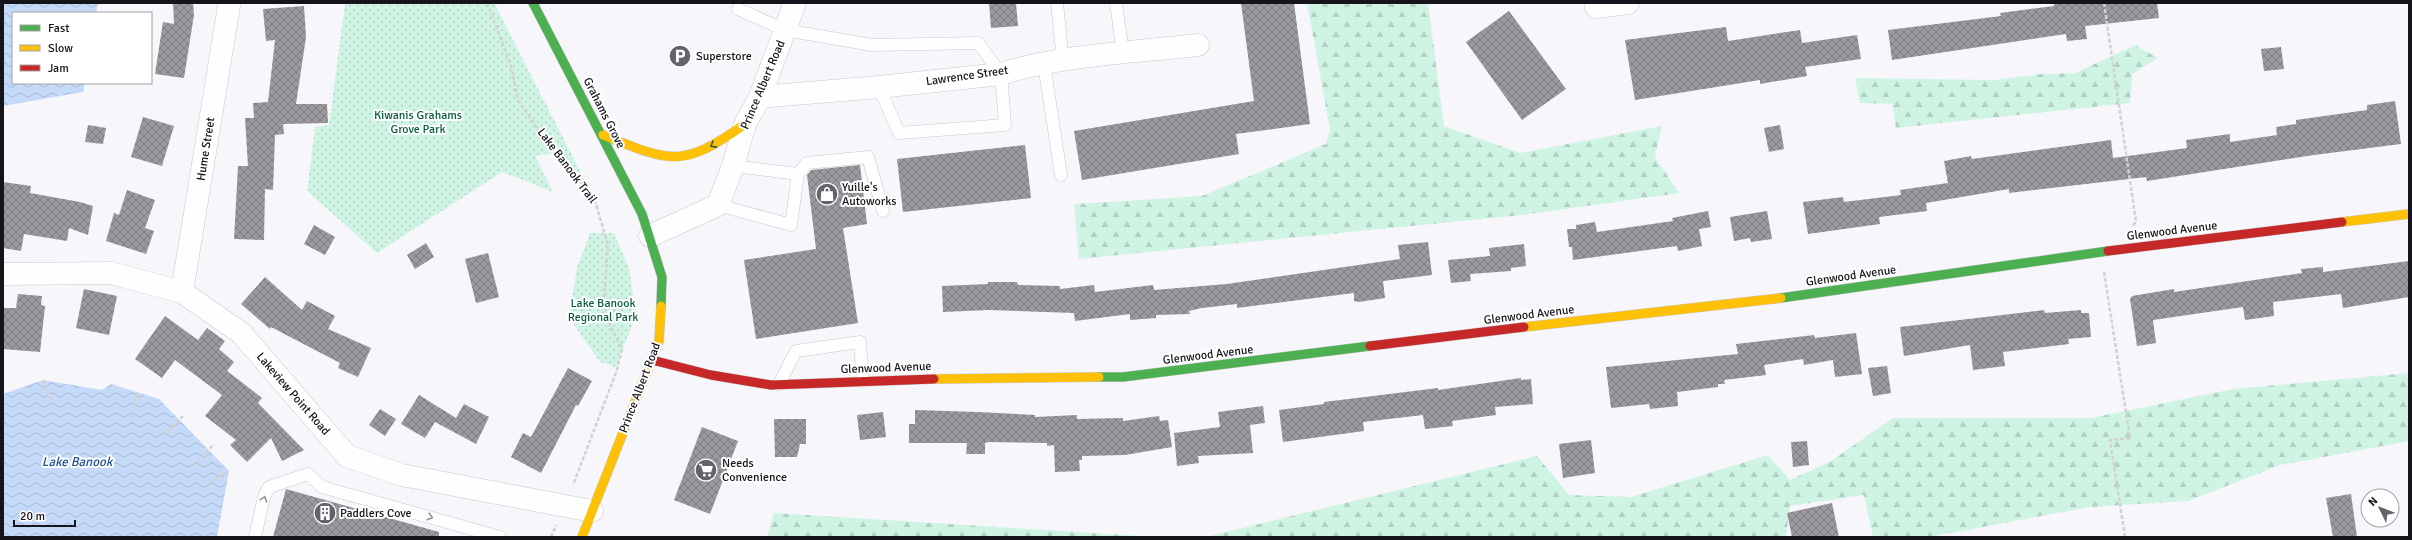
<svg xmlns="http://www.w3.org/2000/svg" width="2412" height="540" font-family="Signika,sans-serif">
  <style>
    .forest { fill: url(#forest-firs) }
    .park { fill: url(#park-dots) }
    .water { fill: url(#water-waves) }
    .building { fill: url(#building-cross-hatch) }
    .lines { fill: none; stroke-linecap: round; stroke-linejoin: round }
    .lane-casing { stroke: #c8c7cd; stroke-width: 13 }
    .street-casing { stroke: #c8c7cd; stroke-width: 23 }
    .fast-casing { stroke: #c8c7cd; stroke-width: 10 }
    .slow-casing { stroke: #c8c7cd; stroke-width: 10 }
    .jam-casing { stroke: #c8c7cd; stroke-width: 10 }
    .path { stroke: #d2d1d3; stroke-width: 2.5; stroke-dasharray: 4 2; stroke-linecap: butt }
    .lane { stroke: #fefefe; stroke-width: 12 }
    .street { stroke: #fefefe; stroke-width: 22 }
    .fast { stroke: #4caf50; stroke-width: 9 }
    .slow { stroke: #ffc107; stroke-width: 9 }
    .jam { stroke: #c62828; stroke-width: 9 }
    .oneway { stroke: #2e5a33 }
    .oneway2 { stroke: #959598 }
    .labels { text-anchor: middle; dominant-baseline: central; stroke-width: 4; stroke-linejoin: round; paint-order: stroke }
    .poi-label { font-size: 12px; fill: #15141b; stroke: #fff; text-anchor: start }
    .street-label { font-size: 12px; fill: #15141b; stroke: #fff }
    .park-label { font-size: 12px; fill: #085e40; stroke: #fff }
    .water-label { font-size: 13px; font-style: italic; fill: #235691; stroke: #fff }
  </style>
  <defs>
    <pattern id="forest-firs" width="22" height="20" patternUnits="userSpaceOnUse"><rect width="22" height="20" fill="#d0f4e4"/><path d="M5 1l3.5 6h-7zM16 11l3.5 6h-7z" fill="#b2d0c3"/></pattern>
    <pattern id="park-dots" width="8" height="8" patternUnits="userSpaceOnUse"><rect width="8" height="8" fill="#d0f4e4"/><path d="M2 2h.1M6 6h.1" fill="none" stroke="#b2d0c3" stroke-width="1.8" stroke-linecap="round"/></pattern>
    <pattern id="water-waves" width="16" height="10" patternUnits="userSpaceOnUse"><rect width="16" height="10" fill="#c5daf8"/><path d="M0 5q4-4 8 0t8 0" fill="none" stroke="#a8bad4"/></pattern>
    <pattern id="building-cross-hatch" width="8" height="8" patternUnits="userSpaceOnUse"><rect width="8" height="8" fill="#9c999e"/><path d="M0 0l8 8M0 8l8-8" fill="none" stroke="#7e7c80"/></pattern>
  </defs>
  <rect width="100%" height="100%" fill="#f7f6fb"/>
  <path class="forest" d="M 1307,3 L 1428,3 L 1444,126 L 1520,153 L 1662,126 L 1655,157 L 1679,193 L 1522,215 L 1079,259 L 1074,204 L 1202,196 L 1326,144 L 1330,130 Z
    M 2135,45 L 2158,58 L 2132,74 L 2130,103 L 1896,128 L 1892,104 L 1860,103 L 1855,78 L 1994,80 L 2041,74 L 2075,73 Z
    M 2409,373 L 2409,441 L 2280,465 L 2188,501 L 2090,507 L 1929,537 L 1873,537 L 1864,495 L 1790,506 L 1786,537 L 1206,537 L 1537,456 L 1569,495 L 1631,497 L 1768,455 L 1790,480 L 1831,461 L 1893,418 L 2091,418 L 2233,389 Z
    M 774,513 L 1157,537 L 767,537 Z"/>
  <path class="park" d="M 345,3 L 494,3 L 603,216 L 596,204 L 554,153 L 535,156 L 553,192 L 502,172 L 377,253 L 307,191 L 315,127 L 329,125 Z
    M 590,233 L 614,233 L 629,268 L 636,315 L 616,367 L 600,362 L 569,317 L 577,268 Z"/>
  <path class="water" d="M 3,3 L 98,3 L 96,13 L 13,13 L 13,83 L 85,83 L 83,92 L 3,106 Z
    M 43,380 L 102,390 L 111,384 L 159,399 L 229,471 L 217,537 L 3,537 L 3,394 Z"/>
  <path class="building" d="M 173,3 L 193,3 L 194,15 L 184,78 L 155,74 L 163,22 L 174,24 Z
    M 989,3 L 1016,3 L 1018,26 L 991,28 Z
    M 1241,3 L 1294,3 L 1310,124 L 1236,134 L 1239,154 L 1082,180 L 1074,131 L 1254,101 Z
    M 2054,3 L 2157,3 L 2159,18 L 2085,26 L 2087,39 L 2067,41 L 2066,34 L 1892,60 L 1888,30 L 2001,16 L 2000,13 L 2054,6 Z
    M 304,6 L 306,37 L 296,104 L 327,104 L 328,123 L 283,124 L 284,134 L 275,135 L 273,190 L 265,189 L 264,240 L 234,239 L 238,166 L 248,166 L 245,118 L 254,118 L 253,103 L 268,102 L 275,40 L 266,41 L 263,9 Z
    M 1509,11 L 1566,89 L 1522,120 L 1466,42 Z
    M 1726,27 L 1728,41 L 1800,30 L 1802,43 L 1857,35 L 1861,59 L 1805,67 L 1807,76 L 1760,84 L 1760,80 L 1635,100 L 1625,40 Z
    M 2281,47 L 2284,69 L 2264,71 L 2261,49 Z
    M 2395,101 L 2401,144 L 2314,155 L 2147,181 L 2146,177 L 2009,193 L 2009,189 L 1926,203 L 1927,211 L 1879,217 L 1880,224 L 1808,234 L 1803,202 L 1843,197 L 1844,202 L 1901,195 L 1900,190 L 1948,183 L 1944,161 L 1971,156 L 1972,159 L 2111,140 L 2113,158 L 2187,148 L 2186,140 L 2230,134 L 2230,142 L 2277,135 L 2276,127 L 2296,124 L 2296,120 L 2367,110 L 2367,105 Z
    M 143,117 L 174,126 L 162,166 L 131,157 Z
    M 88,125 L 106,128 L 103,144 L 85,142 Z
    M 1780,125 L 1784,149 L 1769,152 L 1764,128 Z
    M 1025,145 L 1031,198 L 903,212 L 897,159 Z
    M 860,165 L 867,224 L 843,228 L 858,323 L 756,339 L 744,260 L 816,249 L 807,175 L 811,170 Z
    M 3,182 L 31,186 L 30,193 L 80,202 L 93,206 L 88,235 L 69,228 L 67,241 L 24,234 L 21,251 L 3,248 Z
    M 127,190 L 155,200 L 145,228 L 154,231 L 146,254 L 106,241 L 114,213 L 119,215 Z
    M 1708,211 L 1711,227 L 1699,229 L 1702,246 L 1678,251 L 1677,246 L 1573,260 L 1572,247 L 1569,247 L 1567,229 L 1576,229 L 1576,225 L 1595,222 L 1597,232 L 1673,221 L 1672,218 Z
    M 1767,211 L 1772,239 L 1751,242 L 1750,238 L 1734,241 L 1730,217 Z
    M 314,225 L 335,237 L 325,255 L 304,244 Z
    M 1428,242 L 1432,275 L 1383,281 L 1385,298 L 1359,302 L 1354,301 L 1354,293 L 1237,308 L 1237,304 L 1202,308 L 1189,311 L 1190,314 L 1156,315 L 1156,318 L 1130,320 L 1130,314 L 1075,321 L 1074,313 L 989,310 L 943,312 L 942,286 L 988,284 L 988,282 L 1017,282 L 1018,285 L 1060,286 L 1060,289 L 1094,285 L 1095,292 L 1153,285 L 1154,290 L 1227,284 L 1400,259 L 1398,245 Z
    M 426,243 L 434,257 L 415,269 L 407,255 Z
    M 1524,244 L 1526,266 L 1511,268 L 1511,271 L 1470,274 L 1471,281 L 1451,283 L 1448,260 L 1490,256 L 1489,248 Z
    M 488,253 L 499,297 L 476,303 L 465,259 Z
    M 2409,261 L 2409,297 L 2343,308 L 2341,294 L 2273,302 L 2274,316 L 2245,320 L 2243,307 L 2153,320 L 2156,343 L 2137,346 L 2130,299 L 2132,296 L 2174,289 L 2174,292 L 2302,273 L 2301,269 L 2323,267 L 2323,272 Z
    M 265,277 L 302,310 L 307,301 L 335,316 L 328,329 L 371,348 L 358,377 L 338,368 L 340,363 L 271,327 L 270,329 L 241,304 Z
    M 84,289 L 117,296 L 109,335 L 76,328 Z
    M 18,294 L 42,296 L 41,305 L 45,306 L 40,352 L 3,349 L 3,308 L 16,308 Z
    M 2044,310 L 2045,313 L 2081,310 L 2081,313 L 2089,313 L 2091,337 L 2068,339 L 2069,344 L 2003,352 L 2005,366 L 1973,370 L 1970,345 L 1904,356 L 1900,327 Z
    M 165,316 L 198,340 L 207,328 L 225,341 L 219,349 L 234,362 L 227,371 L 262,398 L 258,403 L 304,450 L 282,461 L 271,438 L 247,462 L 230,445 L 236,440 L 205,416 L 222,395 L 175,360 L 162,378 L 135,359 Z
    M 1856,333 L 1862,374 L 1835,377 L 1833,360 L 1804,365 L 1803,359 L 1764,365 L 1766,375 L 1724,380 L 1725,384 L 1718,384 L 1718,387 L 1677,392 L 1678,406 L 1650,409 L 1649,404 L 1611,408 L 1606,367 L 1738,354 L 1736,344 L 1814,335 L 1815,338 Z
    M 1887,366 L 1891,393 L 1873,396 L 1868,368 Z
    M 568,368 L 592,381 L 578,406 L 576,405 L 541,473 L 511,457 L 523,433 L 531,437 Z
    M 1521,378 L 1521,380 L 1531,379 L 1533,404 L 1495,407 L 1496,415 L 1452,421 L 1453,426 L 1425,429 L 1423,415 L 1363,422 L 1364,431 L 1283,442 L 1279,410 L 1324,404 L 1324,402 L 1438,388 L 1438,390 Z
    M 419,395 L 456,418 L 464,404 L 489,417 L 476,444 L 435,422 L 425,438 L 401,424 Z
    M 1263,406 L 1265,423 L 1250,425 L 1253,453 L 1198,456 L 1199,463 L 1177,466 L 1174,433 L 1220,427 L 1218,412 Z
    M 380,409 L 396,419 L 385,436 L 369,425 Z
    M 915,410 L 978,412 L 1035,415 L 1035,417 L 1077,415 L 1077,419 L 1123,418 L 1123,421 L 1159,416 L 1160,421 L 1168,420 L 1172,447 L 1125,455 L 1082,456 L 1082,460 L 1079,460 L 1080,471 L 1055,472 L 1054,445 L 1047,446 L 1047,443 L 989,442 L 985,443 L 985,454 L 966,454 L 967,443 L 909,443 L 909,424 L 915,424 Z
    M 883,412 L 886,437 L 860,440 L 857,415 Z
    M 774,419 L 806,419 L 806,444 L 800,444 L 797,457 L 775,457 Z
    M 702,427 L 738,441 L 710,514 L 674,500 Z
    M 1591,440 L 1595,473 L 1563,478 L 1559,444 Z
    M 1807,441 L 1809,465 L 1793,467 L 1791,442 Z
    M 286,489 L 439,532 L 439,537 L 273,537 Z
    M 2351,494 L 2357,537 L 2333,537 L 2326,498 Z
    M 1832,503 L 1839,537 L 1792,537 L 1787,513 Z"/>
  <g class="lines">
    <g class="lane-casing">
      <path id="lane" d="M 1057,3 L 1063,61
        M 1116,3 L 1123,54
        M 738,9 L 785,30 L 872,45 L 978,43 L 1001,74 L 1005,125 L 899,133 L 879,87
        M 1044,64 L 1061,175
        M 733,166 L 798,174 L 807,163 L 868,157 L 883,211
        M 718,205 L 791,225 L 798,174
        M 779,384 L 796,351 L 860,342 L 863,381
        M 255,537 L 264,497 L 269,487 L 308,474 L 322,487 L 500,537"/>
    </g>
    <g class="street-casing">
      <path id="street" d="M 1596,7 L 1628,3
        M 760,97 L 879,87 L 1001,74 C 1061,55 1135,52 1198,45
        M 650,236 L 718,205 L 733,166 L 745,124 L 760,97 L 795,3
        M 3,274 L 111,273 L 182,292 L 241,333 L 347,456 L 402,475 L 592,511
        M 182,292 L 229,6"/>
    </g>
    <g class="fast-casing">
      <path id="fast" d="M 533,3 L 642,214 L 662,277 L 661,306
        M 1781,298 L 2108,251
        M 1099,377 L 1123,377 L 1370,346"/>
    </g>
    <g class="slow-casing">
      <path id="slow" d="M 603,135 C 672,163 683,168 745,124
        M 2342,222 L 2409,214
        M 1524,327 L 1781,298
        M 934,379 L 1099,377
        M 582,537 L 659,341 L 661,306"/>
    </g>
    <g class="jam-casing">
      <path id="jam" d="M 2108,251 L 2342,222
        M 1370,346 L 1524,327
        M 652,360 L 711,375 L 771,385 L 934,379"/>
    </g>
    <path class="path" d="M 487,3 L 511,66 L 518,100 L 554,153 L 581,182 L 596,204 L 608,245 L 603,311 L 622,349 L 617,370 L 573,485
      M 2104,3 L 2136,222 L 2132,226
      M 2104,272 L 2130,438 L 2110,440 L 2125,537
      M 43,380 L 55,408
      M 132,419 L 137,392
      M 163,435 L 183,416
      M 193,466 L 214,444
      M 209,483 L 229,471
      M 551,537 L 556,525"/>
    <use href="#lane" class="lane"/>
    <use href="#street" class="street"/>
    <use href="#fast" class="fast"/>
    <use href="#slow" class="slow"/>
    <use href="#jam" class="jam"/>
  </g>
  <defs><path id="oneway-chevron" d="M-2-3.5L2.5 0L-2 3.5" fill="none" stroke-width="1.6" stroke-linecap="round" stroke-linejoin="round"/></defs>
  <use class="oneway" href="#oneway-chevron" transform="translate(713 145) rotate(151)"/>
  <g class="oneway2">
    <use href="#oneway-chevron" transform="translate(264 499) rotate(-72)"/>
    <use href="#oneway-chevron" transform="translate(430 517) rotate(16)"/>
  </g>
  <defs>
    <g id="parking-disc" transform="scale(1.15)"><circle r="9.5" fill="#646369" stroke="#fff"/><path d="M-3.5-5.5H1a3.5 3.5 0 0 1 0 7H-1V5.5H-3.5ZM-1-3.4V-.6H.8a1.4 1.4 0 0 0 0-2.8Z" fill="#fff"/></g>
    <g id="shop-disc" transform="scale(1.15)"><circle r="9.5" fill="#646369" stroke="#fff"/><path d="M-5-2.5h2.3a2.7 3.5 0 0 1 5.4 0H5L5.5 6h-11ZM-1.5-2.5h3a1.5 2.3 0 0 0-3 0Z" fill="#fff"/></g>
    <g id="supermarket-disc" transform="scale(1.15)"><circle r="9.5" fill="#646369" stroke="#fff"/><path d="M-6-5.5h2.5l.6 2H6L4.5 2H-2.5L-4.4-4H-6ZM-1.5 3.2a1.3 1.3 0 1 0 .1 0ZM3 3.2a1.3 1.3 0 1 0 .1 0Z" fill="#fff"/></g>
    <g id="building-disc" transform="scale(1.15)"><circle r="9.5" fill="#646369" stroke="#fff"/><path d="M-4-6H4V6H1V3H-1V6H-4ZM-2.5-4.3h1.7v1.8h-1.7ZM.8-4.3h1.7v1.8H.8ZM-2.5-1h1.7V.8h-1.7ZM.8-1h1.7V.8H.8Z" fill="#fff"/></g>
  </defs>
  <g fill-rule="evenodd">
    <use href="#parking-disc" x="680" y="56"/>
    <use href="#shop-disc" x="827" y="194"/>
    <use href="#supermarket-disc" x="706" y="470"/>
    <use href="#building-disc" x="325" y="513"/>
  </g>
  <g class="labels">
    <g class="poi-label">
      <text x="696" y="56">Superstore</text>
      <text x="842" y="187">Yuille's<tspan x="842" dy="14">Autoworks</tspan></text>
      <text x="722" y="463">Needs<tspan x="722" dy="14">Convenience</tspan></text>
      <text x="340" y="513">Paddlers Cove</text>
    </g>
    <g class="street-label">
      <text transform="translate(967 76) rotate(-8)">Lawrence Street</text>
      <text transform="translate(763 85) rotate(-67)">Prince Albert Road</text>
      <text transform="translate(604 113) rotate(63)">Grahams Grove</text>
      <text transform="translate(206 149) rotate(-81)">Hume Street</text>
      <text transform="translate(567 166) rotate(53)">Lake Banook Trail</text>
      <text transform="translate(2172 231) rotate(-7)">Glenwood Avenue</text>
      <text transform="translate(1851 276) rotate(-8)">Glenwood Avenue</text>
      <text transform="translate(1529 315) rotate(-7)">Glenwood Avenue</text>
      <text transform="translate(1208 355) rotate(-7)">Glenwood Avenue</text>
      <text transform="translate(886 368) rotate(-2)">Glenwood Avenue</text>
      <text transform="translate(640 388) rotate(-69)">Prince Albert Road</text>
      <text transform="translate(293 394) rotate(49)">Lakeview Point Road</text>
    </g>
    <g class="park-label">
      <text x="418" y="115">Kiwanis Grahams<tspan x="418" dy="14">Grove Park</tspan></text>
      <text x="603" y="303">Lake Banook<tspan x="603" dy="14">Regional Park</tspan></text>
    </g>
    <g class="water-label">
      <text x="77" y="462">Lake Banook</text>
    </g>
  </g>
  <rect width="2412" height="540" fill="none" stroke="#15141b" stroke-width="8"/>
  <rect x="12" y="12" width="140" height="72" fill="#ffffff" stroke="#a1a1a4"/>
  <rect x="20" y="25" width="20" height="6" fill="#4caf50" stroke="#a1a1a4"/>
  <text x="48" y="32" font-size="12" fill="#15141b">Fast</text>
  <rect x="20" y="45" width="20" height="6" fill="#ffc107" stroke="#a1a1a4"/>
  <text x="48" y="52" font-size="12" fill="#15141b">Slow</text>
  <rect x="20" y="65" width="20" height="6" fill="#c62828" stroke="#a1a1a4"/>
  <text x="48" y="72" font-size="12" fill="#15141b">Jam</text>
  <g transform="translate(2380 508) rotate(313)"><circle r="19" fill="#ffffff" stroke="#a1a1a4"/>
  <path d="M0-3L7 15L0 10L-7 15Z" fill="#646369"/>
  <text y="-6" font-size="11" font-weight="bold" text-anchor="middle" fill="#15141b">N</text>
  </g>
  <path d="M14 520v6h61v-6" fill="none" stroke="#15141b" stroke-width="2"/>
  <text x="20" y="520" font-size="12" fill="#15141b" stroke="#ffffff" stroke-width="3" paint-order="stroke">20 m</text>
</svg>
